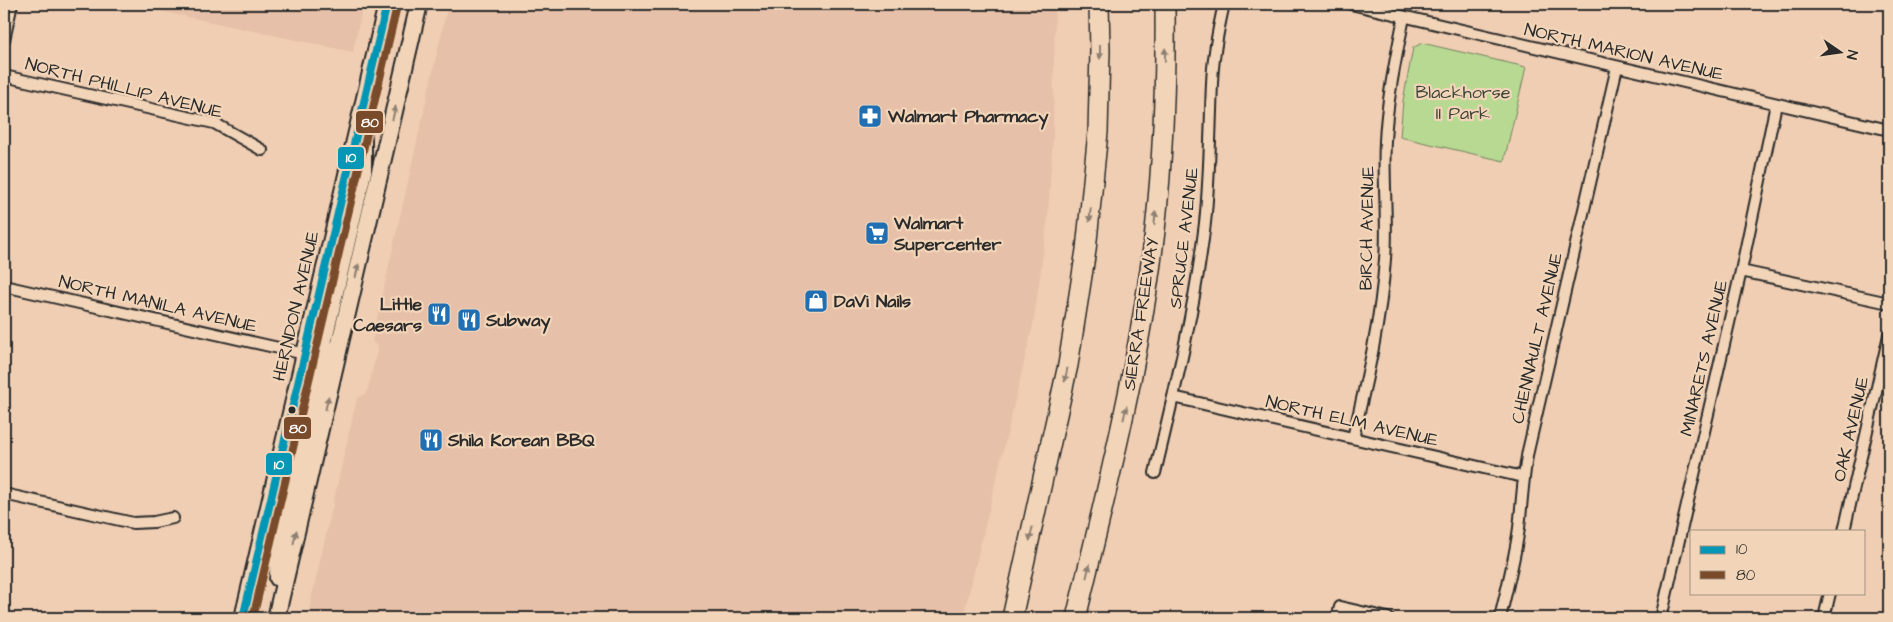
<svg xmlns="http://www.w3.org/2000/svg" width="1893" height="622" font-family="'Architects Daughter',sans-serif">
  <style>
    .built { fill: #e6c0a8 }
    .green { fill: #b8d992; stroke: #72825e }
    .lines { fill: none; stroke-linecap: round; stroke-linejoin: round }
    .street-casing { stroke: #2b2b2b; stroke-width: 14 }
    .primary-casing { stroke: #2b2b2b; stroke-width: 20 }
    .highway-casing { stroke: #2b2b2b; stroke-width: 22 }
    .street { stroke: #f2d5b8; stroke-width: 10 }
    .primary { stroke: #f2d5b8; stroke-width: 16 }
    .highway { stroke: #f2d5b8; stroke-width: 19 }
    .bus-1-casing { stroke: #f2d5b8; stroke-width: 11 }
    .bus-2-casing { stroke: #f2d5b8; stroke-width: 11 }
    .bus-1 { stroke: #0696b6; stroke-width: 8 }
    .bus-2 { stroke: #7a4b2a; stroke-width: 8 }
    .oneway { fill: #8e8072 }
    .bus-dot { fill: #2b2b2b; stroke: #f2d5b8; stroke-width: 2 }
    .labels { text-anchor: middle; dominant-baseline: central; stroke-width: 4.5; stroke-linejoin: round; paint-order: stroke }
    .street-label { font-size: 18px; fill: #2b2b2b; stroke: #f2d5b8 }
    .park-label { font-size: 18px; fill: #40453a; stroke: #f2d5b8 }
    .poi-label { font-size: 18px; font-weight: bold; fill: #2b2b2b; stroke: #f2d5b8; text-anchor: start }
    .line-badge { stroke: #f2d5b8; stroke-width: 2 }
    .badge-label { font-size: 14px; text-anchor: middle; font-weight: bold; fill: #fff }
  </style>
  <rect width="100%" height="100%" fill="#f0ceb3"/>
  <filter id="ink" filterUnits="userSpaceOnUse"><feTurbulence type="fractalNoise" baseFrequency=".02" numOctaves="2"/><feDisplacementMap in="SourceGraphic" scale="10" xChannelSelector="R" yChannelSelector="G"/><feConvolveMatrix kernelMatrix="1 2 1 2 8 2 1 2 1" color-interpolation-filters="sRGB"/></filter>
  <g filter="url(#ink)">
    <path class="built" d="M 127,4 L 363,4 L 353,52 Z
      M 448,4 L 1055,4 L 1053,135 L 1048,216 L 1041,269 L 1033,325 L 963,618 L 307,618 L 357,398 L 367,393 L 378,347 L 372,341 Z"/>
    <path class="green" d="M 1422,43 L 1526,67 L 1504,161 L 1400,137 L 1403,101 L 1413,48 Z"/>
    <g class="lines">
      <g class="street-casing">
        <path id="street" d="M 1351,4 L 1889,130
          M 4,40 L 12,4
          M 4,76 L 214,123 L 262,150
          M 1741,271 L 1889,303
          M 4,286 L 305,354
          M 1173,397 L 1523,477
          M 1353,438 C 1367,379 1381,320 1385,259 C 1388,220 1383,180 1385,141 C 1387,99 1396,58 1404,17
          M 1155,473 C 1175,390 1195,308 1205,223 C 1210,176 1210,130 1212,83 C 1213,56 1218,30 1224,4
          M 4,494 L 133,523 L 154,522 L 173,518
          M 1844,531 L 1889,335
          M 1337,618 L 1340,607 L 1388,618
          M 1500,618 C 1507,588 1515,558 1519,528 C 1522,502 1523,476 1528,451 L 1617,67
          M 1661,618 L 1741,271 L 1776,104
          M 1824,618 L 1830,593"/>
      </g>
      <g class="primary-casing">
        <path id="primary" d="M 334,369 C 324,362 323,351 324,339 L 363,172 L 363,134
          M 278,578 L 279,539 L 318,370 C 317,361 313,358 305,354
          M 243,618 L 387,4
          M 276,618 L 419,4"/>
      </g>
      <g class="highway-casing">
        <path id="highway" d="M 1012,618 L 1068,365 L 1086,250 L 1098,132 L 1100,51 L 1099,4
          M 1076,618 C 1102,509 1130,401 1147,290 C 1162,196 1166,99 1165,4"/>
      </g>
      <use href="#street" class="street"/>
      <use href="#primary" class="primary"/>
      <use href="#highway" class="highway"/>
      <g class="bus-1-casing">
        <path id="bus-1" d="M 243,618 L 387,4"/>
      </g>
      <g class="bus-2-casing">
        <path id="bus-2" d="M 253,618 L 397,6"/>
      </g>
      <use href="#bus-1" class="bus-1"/>
      <use href="#bus-2" class="bus-2"/>
    </g>
    <defs><path id="oneway-solid" d="M-6-.8H1V-3.2L6.5 0L1 3.2V.8H-6Z" transform="scale(1.25)"/></defs>
    <g class="oneway">
      <use href="#oneway-solid" transform="translate(1100 52) rotate(90)"/>
      <use href="#oneway-solid" transform="translate(1165 55) rotate(-89)"/>
      <use href="#oneway-solid" transform="translate(394 113) rotate(-77)"/>
      <use href="#oneway-solid" transform="translate(1090 215) rotate(96)"/>
      <use href="#oneway-solid" transform="translate(1155 218) rotate(-84)"/>
      <use href="#oneway-solid" transform="translate(357 271) rotate(-77)"/>
      <use href="#oneway-solid" transform="translate(1066 375) rotate(102)"/>
      <use href="#oneway-solid" transform="translate(327 403) rotate(-77)"/>
      <use href="#oneway-solid" transform="translate(1125 413) rotate(-77)"/>
      <use href="#oneway-solid" transform="translate(1031 534) rotate(102)"/>
      <use href="#oneway-solid" transform="translate(295 537) rotate(-77)"/>
      <use href="#oneway-solid" transform="translate(1088 571) rotate(-77)"/>
    </g>
  </g>
  <defs>
    <g id="pharmacy-square" transform="scale(1.25)"><rect x="-9" y="-9" width="18" height="18" rx="4" fill="#1f6fb2" stroke="#f2d5b8"/><path d="M-2-6h4v4h4v4h-4v4h-4v-4h-4v-4h4Z" fill="#fff"/></g>
    <g id="supermarket-square" transform="scale(1.25)"><rect x="-9" y="-9" width="18" height="18" rx="4" fill="#1f6fb2" stroke="#f2d5b8"/><path d="M-6-5.5h2.5l.6 2H6L4.5 2H-2.5L-4.4-4H-6ZM-1.5 3.2a1.3 1.3 0 1 0 .1 0ZM3 3.2a1.3 1.3 0 1 0 .1 0Z" fill="#fff"/></g>
    <g id="shop-square" transform="scale(1.25)"><rect x="-9" y="-9" width="18" height="18" rx="4" fill="#1f6fb2" stroke="#f2d5b8"/><path d="M-5-2.5h2.3a2.7 3.5 0 0 1 5.4 0H5L5.5 6h-11ZM-1.5-2.5h3a1.5 2.3 0 0 0-3 0Z" fill="#fff"/></g>
    <g id="restaurant-square" transform="scale(1.25)"><rect x="-9" y="-9" width="18" height="18" rx="4" fill="#1f6fb2" stroke="#f2d5b8"/><path d="M-5-6h1v4h1v-4h1v4h1v-4h1v5L-1.5 .5V6h-2V.5L-5-1ZM5-6V6H3V1.5H1.5Q1.5-4 5-6Z" fill="#fff"/></g>
  </defs>
  <g fill-rule="evenodd">
    <use href="#pharmacy-square" x="870" y="116"/>
    <use href="#supermarket-square" x="877" y="233"/>
    <use href="#shop-square" x="816" y="301"/>
    <use href="#restaurant-square" x="439" y="314"/>
    <use href="#restaurant-square" x="469" y="320"/>
    <use href="#restaurant-square" x="431" y="440"/>
  </g>
  <circle class="bus-dot" cx="292" cy="410" r="4.5"/>
  <g class="labels">
    <g class="street-label">
      <text transform="translate(1624 52) rotate(13)">NORTH MARION AVENUE</text>
      <text transform="translate(124 88) rotate(14)">NORTH PHILLIP AVENUE</text>
      <text transform="translate(1367 228) rotate(-89)">BIRCH AVENUE</text>
      <text transform="translate(1184 238) rotate(-83)">SPRUCE AVENUE</text>
      <text transform="translate(158 304) rotate(13)">NORTH MANILA AVENUE</text>
      <text transform="translate(296 306) rotate(-77)">HERNDON AVENUE</text>
      <text transform="translate(1141 314) rotate(-81)">SIERRA FREEWAY</text>
      <text transform="translate(1537 338) rotate(-77)">CHENNAULT AVENUE</text>
      <text transform="translate(1704 358) rotate(-77)">MINARETS AVENUE</text>
      <text transform="translate(1352 421) rotate(13)">NORTH ELM AVENUE</text>
      <text transform="translate(1851 429) rotate(-77)">OAK AVENUE</text>
    </g>
    <g class="park-label">
      <text x="1463" y="92">Blackhorse<tspan x="1463" dy="21">II Park</tspan></text>
    </g>
    <g class="poi-label">
      <text x="888" y="116">Walmart Pharmacy</text>
      <text x="894" y="223">Walmart<tspan x="894" dy="21">Supercenter</tspan></text>
      <text x="834" y="301">DaVi Nails</text>
      <text x="422" y="304" text-anchor="end">Little<tspan x="422" dy="21">Caesars</tspan></text>
      <text x="486" y="320">Subway</text>
      <text x="448" y="440">Shila Korean BBQ</text>
    </g>
  </g>
  <g class="line-badge">
    <rect x="355" y="110" width="29" height="24" rx="5" fill="#7a4b2a"/>
    <rect x="337" y="146" width="28" height="24" rx="5" fill="#0696b6"/>
    <rect x="283" y="416" width="29" height="24" rx="5" fill="#7a4b2a"/>
    <rect x="265" y="452" width="28" height="24" rx="5" fill="#0696b6"/>
  </g>
  <g class="badge-label">
    <text x="370" y="127">80</text>
    <text x="351" y="162">10</text>
    <text x="298" y="433">80</text>
    <text x="279" y="469">10</text>
  </g>
  <rect width="1893" height="622" fill="none" stroke="#f2d5b8" stroke-width="20"/>
  <rect x="10" y="10" width="1873" height="602" fill="none" stroke="#2b2b2b" stroke-width="2" filter="url(#ink)"/>
  <rect x="1690" y="530" width="175" height="65" fill="#f2d5b8" stroke="#a29180"/>
  <rect x="1700" y="546" width="25" height="8" fill="#0696b6" stroke="#a29180"/>
  <text x="1736" y="554" font-size="15" fill="#2b2b2b">10</text>
  <rect x="1700" y="571" width="25" height="8" fill="#7a4b2a" stroke="#a29180"/>
  <text x="1736" y="580" font-size="15" fill="#2b2b2b">80</text>
  <g transform="translate(1840 52) rotate(103)" stroke="#f2d5b8" stroke-width="4" paint-order="stroke">
  <path d="M0-4L9 19L0 12L-9 19Z" fill="#2b2b2b"/>
  <text y="-8" font-size="14" font-weight="bold" text-anchor="middle" fill="#2b2b2b">N</text>
  </g>
</svg>
